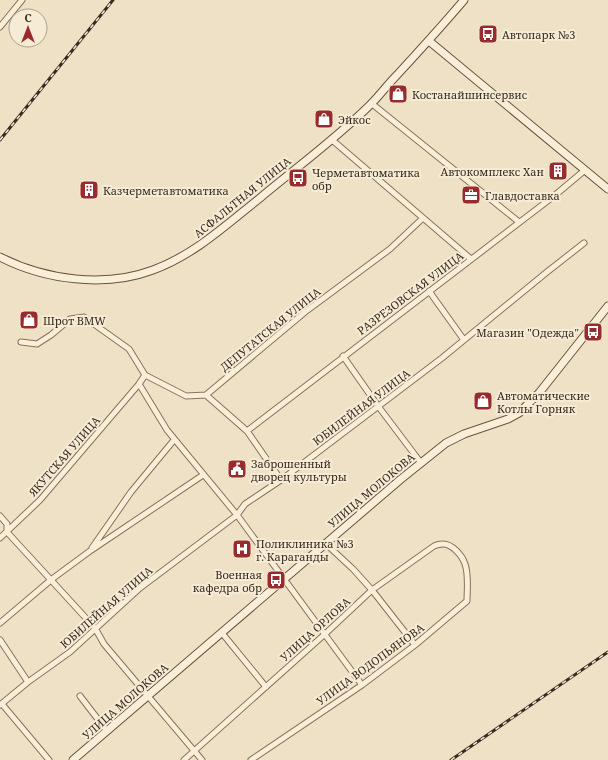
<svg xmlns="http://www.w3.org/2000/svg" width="608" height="760" font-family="'Noto Serif',serif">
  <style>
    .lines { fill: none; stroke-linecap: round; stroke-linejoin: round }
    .street-casing { stroke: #89735b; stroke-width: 7 }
    .secondary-casing { stroke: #6b543e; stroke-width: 9 }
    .street { stroke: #f9efd9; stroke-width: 5 }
    .secondary { stroke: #f9efd9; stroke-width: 7 }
    .rail-casing { stroke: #392b1f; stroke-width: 3 }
    .rail { stroke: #f6ecd5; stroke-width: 1.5; stroke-dasharray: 4.5; stroke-linecap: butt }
    .labels { text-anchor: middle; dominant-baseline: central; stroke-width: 4; stroke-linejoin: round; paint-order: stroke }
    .poi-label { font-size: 11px; fill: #392b1f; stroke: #f6ecd5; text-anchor: start }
    .street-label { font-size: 11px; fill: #392b1f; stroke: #f6ecd5 }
  </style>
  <rect width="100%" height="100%" fill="#eee1c5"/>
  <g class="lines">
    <g class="street-casing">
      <path id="street" d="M 0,27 L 22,0
        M 371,103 L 519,222
        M 331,139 L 471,259
        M 429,291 L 464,340
        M 21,342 L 37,344 L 51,335 L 70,319 L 84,317 L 129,349 L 145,375 L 186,396 L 206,395 L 305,312 L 390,249 L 423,218
        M 343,356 L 378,406 L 421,463
        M 145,375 L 139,384 L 167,430 L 237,515 L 362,685
        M 206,395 L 247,431 L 281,480
        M 247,431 L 554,196 L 585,170
        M 0,516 L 7,524 L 7,532 L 95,628 L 104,644 L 202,760
        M 0,538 L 40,500 L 139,384
        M 325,543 L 353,569 L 372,590 L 415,645
        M 92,548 L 131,492 L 174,440
        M 0,623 L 52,579 L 90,551 L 203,475
        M 222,633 L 266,687
        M 0,640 L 28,682
        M 80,696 L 107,731
        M 2,704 L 49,760
        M 0,705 L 28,682 L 70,652 L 140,588 L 237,515 L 245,504 L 281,480 L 442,358 L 547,272 L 584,243
        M 184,760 L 325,634 L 372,590 L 434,546 C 436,545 440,544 443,544 C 452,544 462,555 465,564 C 469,575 467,590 467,601 L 415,645 L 362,685 L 251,760"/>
    </g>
    <g class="secondary-casing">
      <path id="secondary" d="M 429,41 L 608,189
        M 0,257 C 45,280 105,288 153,270 C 194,255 226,225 260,198 C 297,167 337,138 371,104 C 380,95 388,84 397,75 C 420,50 442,26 464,0
        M 73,760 L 401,479 L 446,443 L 464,434 L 508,419 L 519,413 L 539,393 L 608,306"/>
    </g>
    <use href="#street" class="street"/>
    <use href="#secondary" class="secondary"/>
    <g class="rail-casing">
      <path id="rail" d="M 0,140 L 113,0
        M 451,760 L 608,652"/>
    </g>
    <use href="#rail" class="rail"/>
  </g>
  <defs>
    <g id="bus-square" transform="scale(1)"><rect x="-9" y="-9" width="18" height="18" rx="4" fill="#982b2d" stroke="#f6ecd5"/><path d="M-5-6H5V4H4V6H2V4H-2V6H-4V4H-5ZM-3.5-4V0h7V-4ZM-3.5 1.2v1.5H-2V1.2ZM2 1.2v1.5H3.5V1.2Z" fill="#fff"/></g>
    <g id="shop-square" transform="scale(1)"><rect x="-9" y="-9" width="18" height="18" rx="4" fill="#982b2d" stroke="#f6ecd5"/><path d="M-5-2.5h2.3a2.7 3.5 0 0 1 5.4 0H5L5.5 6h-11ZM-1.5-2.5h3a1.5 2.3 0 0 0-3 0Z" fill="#fff"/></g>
    <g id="building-square" transform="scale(1)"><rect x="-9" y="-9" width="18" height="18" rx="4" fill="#982b2d" stroke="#f6ecd5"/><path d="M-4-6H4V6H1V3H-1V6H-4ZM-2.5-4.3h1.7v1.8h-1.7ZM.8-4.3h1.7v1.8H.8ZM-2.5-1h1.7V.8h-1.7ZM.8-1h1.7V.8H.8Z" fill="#fff"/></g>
    <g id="office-square" transform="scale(1)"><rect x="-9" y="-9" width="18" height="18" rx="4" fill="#982b2d" stroke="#f6ecd5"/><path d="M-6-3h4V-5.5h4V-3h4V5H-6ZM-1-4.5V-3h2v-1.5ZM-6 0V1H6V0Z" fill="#fff"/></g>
    <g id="civic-square" transform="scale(1)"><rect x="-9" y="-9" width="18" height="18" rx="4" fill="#982b2d" stroke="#f6ecd5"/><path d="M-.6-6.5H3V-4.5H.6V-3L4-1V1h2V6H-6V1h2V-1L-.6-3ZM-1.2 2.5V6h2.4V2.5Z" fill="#fff"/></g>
    <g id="hospital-square" transform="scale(1)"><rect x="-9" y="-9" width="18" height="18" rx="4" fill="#982b2d" stroke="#f6ecd5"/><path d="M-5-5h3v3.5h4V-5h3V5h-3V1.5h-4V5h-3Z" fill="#fff"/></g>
  </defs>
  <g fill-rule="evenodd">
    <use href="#bus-square" x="488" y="34"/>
    <use href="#shop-square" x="398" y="94"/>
    <use href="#shop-square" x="324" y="119"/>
    <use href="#building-square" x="558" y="171"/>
    <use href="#bus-square" x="298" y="178"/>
    <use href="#building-square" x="89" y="190"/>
    <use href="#office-square" x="471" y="195"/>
    <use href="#shop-square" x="29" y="320"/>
    <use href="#bus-square" x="593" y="332"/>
    <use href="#shop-square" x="483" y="401"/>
    <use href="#civic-square" x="237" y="469"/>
    <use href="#hospital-square" x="242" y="549"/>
    <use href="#bus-square" x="276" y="580"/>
  </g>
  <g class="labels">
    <g class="poi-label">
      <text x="502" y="34">Автопарк №3</text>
      <text x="412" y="94">Костанайшинсервис</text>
      <text x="338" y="119">Эйкос</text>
      <text x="544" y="171" text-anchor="end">Автокомплекс Хан</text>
      <text x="312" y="172">Черметавтоматика<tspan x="312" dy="13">обр</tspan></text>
      <text x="103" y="190">Казчерметавтоматика</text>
      <text x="485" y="195">Главдоставка</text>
      <text x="43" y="320">Шрот BMW</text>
      <text x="579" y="332" text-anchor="end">Магазин "Одежда"</text>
      <text x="497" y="395">Автоматические<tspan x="497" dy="13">Котлы Горняк</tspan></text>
      <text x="251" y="463">Заброшенный<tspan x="251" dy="13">дворец культуры</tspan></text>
      <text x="256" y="543">Поликлиника №3<tspan x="256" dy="13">г. Караганды</tspan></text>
      <text x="262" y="574" text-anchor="end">Военная<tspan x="262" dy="13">кафедра обр</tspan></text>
    </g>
    <g class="street-label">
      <text transform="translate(242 197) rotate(-39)">АСФАЛЬТНАЯ УЛИЦА</text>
      <text transform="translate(410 293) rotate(-37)">РАЗРЕЗОВСКАЯ УЛИЦА</text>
      <text transform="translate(270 329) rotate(-39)">ДЕПУТАТСКАЯ УЛИЦА</text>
      <text transform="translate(361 407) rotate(-37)">ЮБИЛЕЙНАЯ УЛИЦА</text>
      <text transform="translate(64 456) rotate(-49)">ЯКУТСКАЯ УЛИЦА</text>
      <text transform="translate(371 490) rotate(-40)">УЛИЦА МОЛОКОВА</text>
      <text transform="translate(106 607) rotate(-41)">ЮБИЛЕЙНАЯ УЛИЦА</text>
      <text transform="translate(315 629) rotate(-42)">УЛИЦА ОРЛОВА</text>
      <text transform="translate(370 664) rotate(-36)">УЛИЦА ВОДОПЬЯНОВА</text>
      <text transform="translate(125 701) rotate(-41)">УЛИЦА МОЛОКОВА</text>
    </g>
  </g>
  <g transform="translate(28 28)"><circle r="19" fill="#f6ecd5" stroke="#aa9f8c"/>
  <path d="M0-3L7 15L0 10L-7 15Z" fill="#982b2d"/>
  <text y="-6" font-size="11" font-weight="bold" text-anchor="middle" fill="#392b1f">С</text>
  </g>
</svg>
